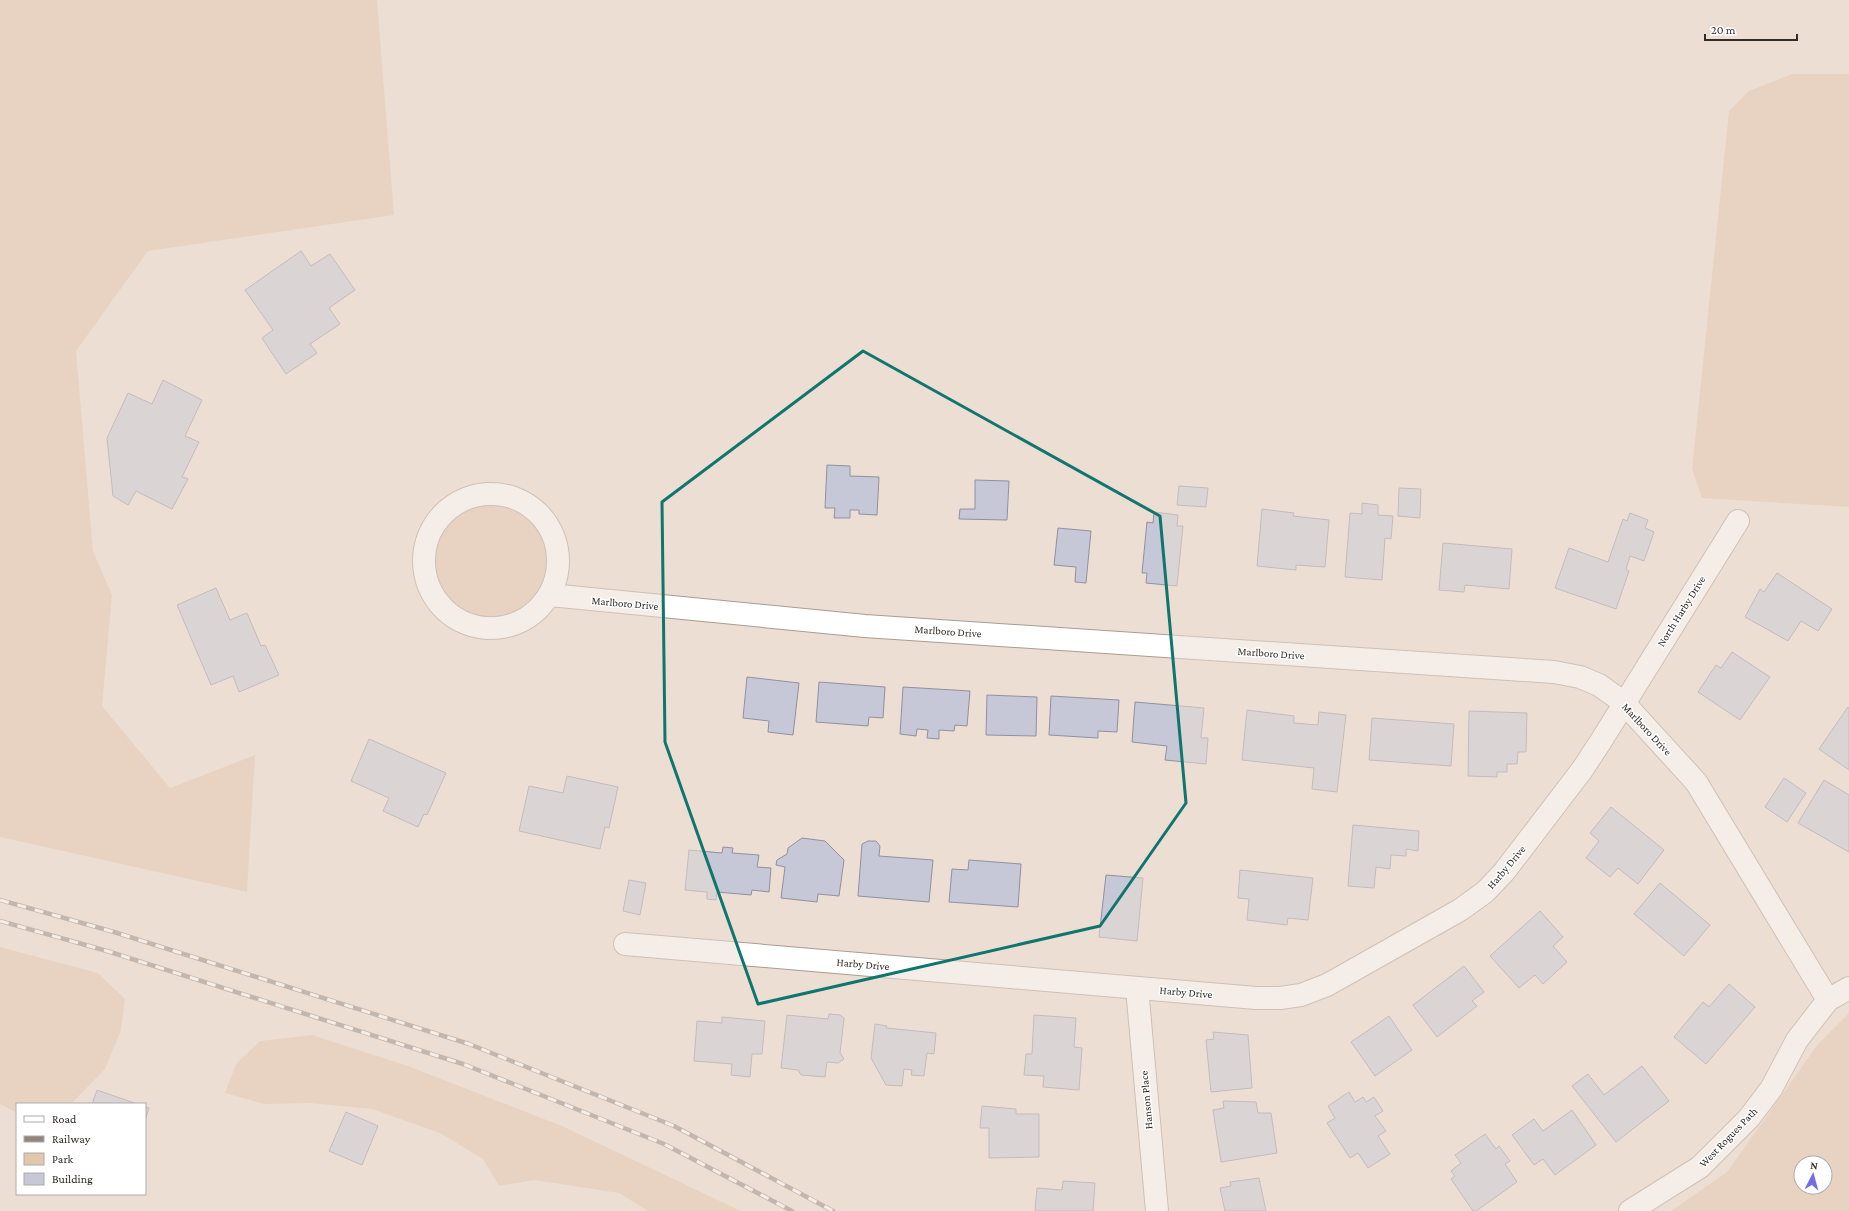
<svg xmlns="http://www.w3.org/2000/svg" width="1849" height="1211" font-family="'Crimson Pro',serif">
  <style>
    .green { fill: #e2c6ae; fill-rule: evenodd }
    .building { fill: #c6c7d7; stroke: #9091a0 }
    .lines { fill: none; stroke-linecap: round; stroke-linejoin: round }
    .minor-casing { stroke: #a99c91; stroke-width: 24 }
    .tertiary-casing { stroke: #a99c91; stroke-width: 24 }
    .minor { stroke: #fff; stroke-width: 22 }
    .tertiary { stroke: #fff; stroke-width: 22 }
    .rail-casing { stroke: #90867e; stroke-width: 4.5 }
    .rail { stroke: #fff; stroke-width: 3; stroke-dasharray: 9; stroke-linecap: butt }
    .marked { fill: none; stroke: #0f766e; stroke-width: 3; stroke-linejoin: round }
    .labels { text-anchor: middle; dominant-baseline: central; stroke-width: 3; stroke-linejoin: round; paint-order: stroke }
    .street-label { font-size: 11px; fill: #322c28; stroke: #fff }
  </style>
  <rect width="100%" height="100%" fill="#edded3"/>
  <path class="green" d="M 0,0 L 377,0 L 394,215 L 148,251 L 76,351 L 93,551 L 112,595 L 102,706 L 170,788 L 255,755 L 247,892 L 0,837 Z
    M 1792,74 L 1849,74 L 1849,507 L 1702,498 L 1692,469 L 1729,111 L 1749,91 Z
    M429 560a61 61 0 1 1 122 0a61 61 0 1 1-122 0Z
    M 0,947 L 98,973 L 125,999 L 121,1030 L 105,1069 L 71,1104 L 17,1104 L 17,1113 L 0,1104 Z
    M 1849,1013 L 1849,1211 L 1671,1211 L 1727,1172 L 1818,1044 ZM 1801,1163 L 1825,1163 L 1825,1187 L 1801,1187 Z
    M 312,1035 L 408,1066 L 562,1126 L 741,1211 L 648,1211 L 619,1193 L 534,1180 L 499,1186 L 483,1159 L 440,1133 L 372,1109 L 309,1103 L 264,1104 L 225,1093 L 236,1064 L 260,1041 Z"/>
  <path class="building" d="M 301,251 L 311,266 L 330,254 L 355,290 L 329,308 L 340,324 L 310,344 L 317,353 L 286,374 L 262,338 L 273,330 L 245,290 Z
    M 163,380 L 202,400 L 185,436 L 199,442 L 182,477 L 188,479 L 172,509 L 136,491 L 128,505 L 113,496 L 107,438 L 128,393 L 152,404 Z
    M 827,465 L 850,466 L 850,476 L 879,477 L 877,515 L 859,514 L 859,510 L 850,510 L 850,518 L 834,518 L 835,508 L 825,508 Z
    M 975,480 L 1009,481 L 1007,520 L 959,519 L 960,509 L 975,509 Z
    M 1179,486 L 1208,488 L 1206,507 L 1177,505 Z
    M 1399,488 L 1421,489 L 1420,518 L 1398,516 Z
    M 1362,503 L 1378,505 L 1378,515 L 1393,516 L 1391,539 L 1385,538 L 1382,580 L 1345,577 L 1350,513 L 1362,514 Z
    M 1262,509 L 1294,513 L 1293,516 L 1329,520 L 1325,567 L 1296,565 L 1296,570 L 1257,566 Z
    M 1154,512 L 1178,515 L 1177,526 L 1183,526 L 1177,586 L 1146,583 L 1147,573 L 1142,573 L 1147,522 L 1153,523 Z
    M 1630,513 L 1648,520 L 1645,528 L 1654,532 L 1644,561 L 1630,556 L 1626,569 L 1629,571 L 1616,609 L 1555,588 L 1569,548 L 1608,562 L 1623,519 L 1627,521 Z
    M 1058,528 L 1091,531 L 1086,583 L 1075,582 L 1076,567 L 1054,565 Z
    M 1443,543 L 1512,549 L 1509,589 L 1465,585 L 1464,592 L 1439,590 Z
    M 1777,573 L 1832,609 L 1818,631 L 1801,621 L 1788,641 L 1745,617 L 1760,589 L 1764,592 Z
    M 216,588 L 230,620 L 247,613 L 261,646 L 265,645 L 279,675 L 239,692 L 233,676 L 211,685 L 177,605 Z
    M 1732,652 L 1770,677 L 1740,720 L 1698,692 L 1716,665 L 1721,668 Z
    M 747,677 L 799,683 L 793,735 L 768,732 L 769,721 L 743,718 Z
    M 819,682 L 885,687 L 883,718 L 869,717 L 868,726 L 816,722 Z
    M 903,687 L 970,691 L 967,726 L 955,725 L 954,731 L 939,730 L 939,739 L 927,738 L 928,730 L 917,729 L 916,736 L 900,734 Z
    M 987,695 L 1037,697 L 1036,736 L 986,735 Z
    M 1051,696 L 1119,700 L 1117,732 L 1098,731 L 1098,738 L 1049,735 Z
    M 1135,702 L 1204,708 L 1201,738 L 1208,738 L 1206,764 L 1165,760 L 1167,746 L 1132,742 Z
    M 1848,707 L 1849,708 L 1849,770 L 1819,749 Z
    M 1247,710 L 1294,716 L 1294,723 L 1318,725 L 1319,712 L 1346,715 L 1337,792 L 1312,789 L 1314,768 L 1242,760 Z
    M 1469,711 L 1527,713 L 1526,752 L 1518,752 L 1517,764 L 1507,764 L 1507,772 L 1497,772 L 1497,777 L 1468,776 Z
    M 1372,718 L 1454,724 L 1451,766 L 1369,760 Z
    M 369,739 L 446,773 L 427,815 L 424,814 L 418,827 L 383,811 L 389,798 L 351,781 Z
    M 567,776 L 618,787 L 609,828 L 605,827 L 600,849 L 519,831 L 529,786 L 563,793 Z
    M 1784,778 L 1806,793 L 1787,822 L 1765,807 Z
    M 1824,780 L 1849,795 L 1849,852 L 1798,823 Z
    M 1611,807 L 1664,850 L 1638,884 L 1618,868 L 1610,877 L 1586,858 L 1599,841 L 1590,833 Z
    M 1353,825 L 1419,831 L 1418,851 L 1406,849 L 1406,856 L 1391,855 L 1390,869 L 1376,867 L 1374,888 L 1348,886 Z
    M 802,838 L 825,841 L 844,860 L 839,896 L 818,894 L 817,902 L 781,898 L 785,867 L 776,865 L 777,860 L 787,854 L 788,848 Z
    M 868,841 L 876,841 L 880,846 L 879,856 L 933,860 L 929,902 L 858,896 L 862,844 Z
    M 723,847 L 733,848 L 732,853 L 759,855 L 757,867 L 771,868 L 769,892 L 752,890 L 751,895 L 717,892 L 716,900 L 707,899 L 707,892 L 685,890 L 689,850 L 722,853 Z
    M 969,860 L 1021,864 L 1018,907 L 949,902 L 952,869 L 968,870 Z
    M 1240,870 L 1313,878 L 1308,920 L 1288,918 L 1287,925 L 1247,920 L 1249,899 L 1238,898 Z
    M 1106,875 L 1143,878 L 1137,941 L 1099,937 Z
    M 629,880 L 646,883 L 640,915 L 623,911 Z
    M 1660,883 L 1710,925 L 1684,956 L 1634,914 Z
    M 1540,911 L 1563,937 L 1553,946 L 1567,962 L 1543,984 L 1535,975 L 1519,988 L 1490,956 Z
    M 1464,966 L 1484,992 L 1472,1001 L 1477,1006 L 1437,1037 L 1413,1005 Z
    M 1729,984 L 1755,1007 L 1706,1064 L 1674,1037 L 1703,1002 L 1709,1007 Z
    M 829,1014 L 840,1015 L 844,1018 L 840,1053 L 844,1059 L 838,1063 L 827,1062 L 825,1077 L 801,1075 L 798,1070 L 781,1068 L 787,1015 L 828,1019 Z
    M 1034,1015 L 1076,1018 L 1074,1047 L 1082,1048 L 1079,1090 L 1043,1087 L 1044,1076 L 1024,1075 L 1026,1054 L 1032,1054 Z
    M 1389,1016 L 1412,1050 L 1375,1076 L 1351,1042 Z
    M 722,1017 L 765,1021 L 762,1054 L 752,1054 L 750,1077 L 731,1075 L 732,1064 L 694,1061 L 697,1021 L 722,1023 Z
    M 875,1024 L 887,1026 L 886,1028 L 936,1033 L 934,1054 L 927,1053 L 924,1076 L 911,1075 L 912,1070 L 904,1069 L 902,1086 L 886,1085 L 871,1058 Z
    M 1213,1032 L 1248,1035 L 1252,1088 L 1211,1092 L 1206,1040 L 1214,1039 Z
    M 1642,1066 L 1669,1101 L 1616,1142 L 1572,1086 L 1588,1074 L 1604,1095 Z
    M 97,1090 L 137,1104 L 92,1104 Z
    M 1349,1092 L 1355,1102 L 1363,1097 L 1366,1102 L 1374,1097 L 1383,1111 L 1375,1116 L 1386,1131 L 1378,1136 L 1390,1154 L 1368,1168 L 1358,1153 L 1350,1158 L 1327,1123 L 1335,1118 L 1328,1106 Z
    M 1223,1101 L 1256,1102 L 1258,1113 L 1271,1113 L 1277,1153 L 1221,1162 L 1213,1110 L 1224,1108 Z
    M 982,1106 L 1016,1109 L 1016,1114 L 1039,1114 L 1039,1157 L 989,1158 L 989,1128 L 980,1128 Z
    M 145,1107 L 149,1108 L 145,1120 Z
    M 1572,1110 L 1596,1145 L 1555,1175 L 1543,1159 L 1534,1165 L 1512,1135 L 1534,1119 L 1543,1131 Z
    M 346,1112 L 378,1126 L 362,1165 L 329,1151 Z
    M 1485,1134 L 1496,1149 L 1499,1146 L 1510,1161 L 1505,1164 L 1517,1182 L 1476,1211 L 1473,1211 L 1451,1179 L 1455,1176 L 1451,1171 L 1461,1163 L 1455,1155 Z
    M 1259,1178 L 1266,1211 L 1225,1211 L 1220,1188 L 1231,1186 L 1230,1182 Z
    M 1063,1181 L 1095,1183 L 1093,1211 L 1035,1211 L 1037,1188 L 1062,1190 Z"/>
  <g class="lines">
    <g class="minor-casing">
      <path id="minor" d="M424 561a67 67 0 1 1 134 0a67 67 0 1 1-134 0Z
        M 550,595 L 865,626 L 1554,672 L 1580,677 L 1599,685 L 1623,702 L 1696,782 L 1828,1000
        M 625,944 L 1256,998 L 1280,998 L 1301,995 L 1327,985 L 1460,910 L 1485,892 L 1504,872 L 1582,770 L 1601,741 L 1738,521
        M 1137,988 L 1157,1211"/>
    </g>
    <g class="tertiary-casing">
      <path id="tertiary" d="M 1630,1211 L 1700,1167 L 1749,1118 L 1771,1089 L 1797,1040 L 1828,1000 L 1849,988"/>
    </g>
    <use href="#minor" class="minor"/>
    <use href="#tertiary" class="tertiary"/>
    <g class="rail-casing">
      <path id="rail" d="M 0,900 L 114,932 L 469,1044 L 674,1126 L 833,1211
        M 0,921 L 107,951 L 463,1064 L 664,1144 L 792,1211"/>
    </g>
    <use href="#rail" class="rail"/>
  </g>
  <path d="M0 0H1849V1211H0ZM 863,351 L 1160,516 L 1186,803 L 1100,926 L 758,1004 L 665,742 L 662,502 Z" fill="#edded3" fill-opacity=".55" fill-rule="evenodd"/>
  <path class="marked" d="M 863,351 L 1160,516 L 1186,803 L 1100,926 L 758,1004 L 665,742 L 662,502 Z"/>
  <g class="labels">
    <g class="street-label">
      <text transform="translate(625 603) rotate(5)">Marlboro Drive</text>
      <text transform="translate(1681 611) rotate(-58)">North Harby Drive</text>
      <text transform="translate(948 631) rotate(4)">Marlboro Drive</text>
      <text transform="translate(1271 653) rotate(4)">Marlboro Drive</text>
      <text transform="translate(1647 729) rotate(47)">Marlboro Drive</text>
      <text transform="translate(1506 867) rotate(-50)">Harby Drive</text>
      <text transform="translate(863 964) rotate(5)">Harby Drive</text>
      <text transform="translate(1186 992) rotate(5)">Harby Drive</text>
      <text transform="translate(1146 1100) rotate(-95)">Hanson Place</text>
      <text transform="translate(1728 1137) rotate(-46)">West Rogues Path</text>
    </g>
  </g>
  <rect x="16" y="1103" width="130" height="92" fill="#ffffff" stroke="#adaba9"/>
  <rect x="24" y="1116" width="20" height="6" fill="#ffffff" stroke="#adaba9"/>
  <text x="52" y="1123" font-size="12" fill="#322c28">Road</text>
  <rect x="24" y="1136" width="20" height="6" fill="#90867e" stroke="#adaba9"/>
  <text x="52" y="1143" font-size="12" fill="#322c28">Railway</text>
  <rect x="24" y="1153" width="20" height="12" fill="#e2c6ae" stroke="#adaba9"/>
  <text x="52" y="1163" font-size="12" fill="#322c28">Park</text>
  <rect x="24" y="1173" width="20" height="12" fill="#c6c7d7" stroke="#adaba9"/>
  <text x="52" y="1183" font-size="12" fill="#322c28">Building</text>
  <g transform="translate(1813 1175) rotate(6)"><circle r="19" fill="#ffffff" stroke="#adaba9"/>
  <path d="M0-3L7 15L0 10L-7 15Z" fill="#746be6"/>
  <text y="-6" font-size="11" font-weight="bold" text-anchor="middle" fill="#322c28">N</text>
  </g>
  <path d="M1705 34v6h92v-6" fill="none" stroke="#322c28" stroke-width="2"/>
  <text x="1711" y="34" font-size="12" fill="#322c28" stroke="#ffffff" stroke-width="3" paint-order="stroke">20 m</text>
</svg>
